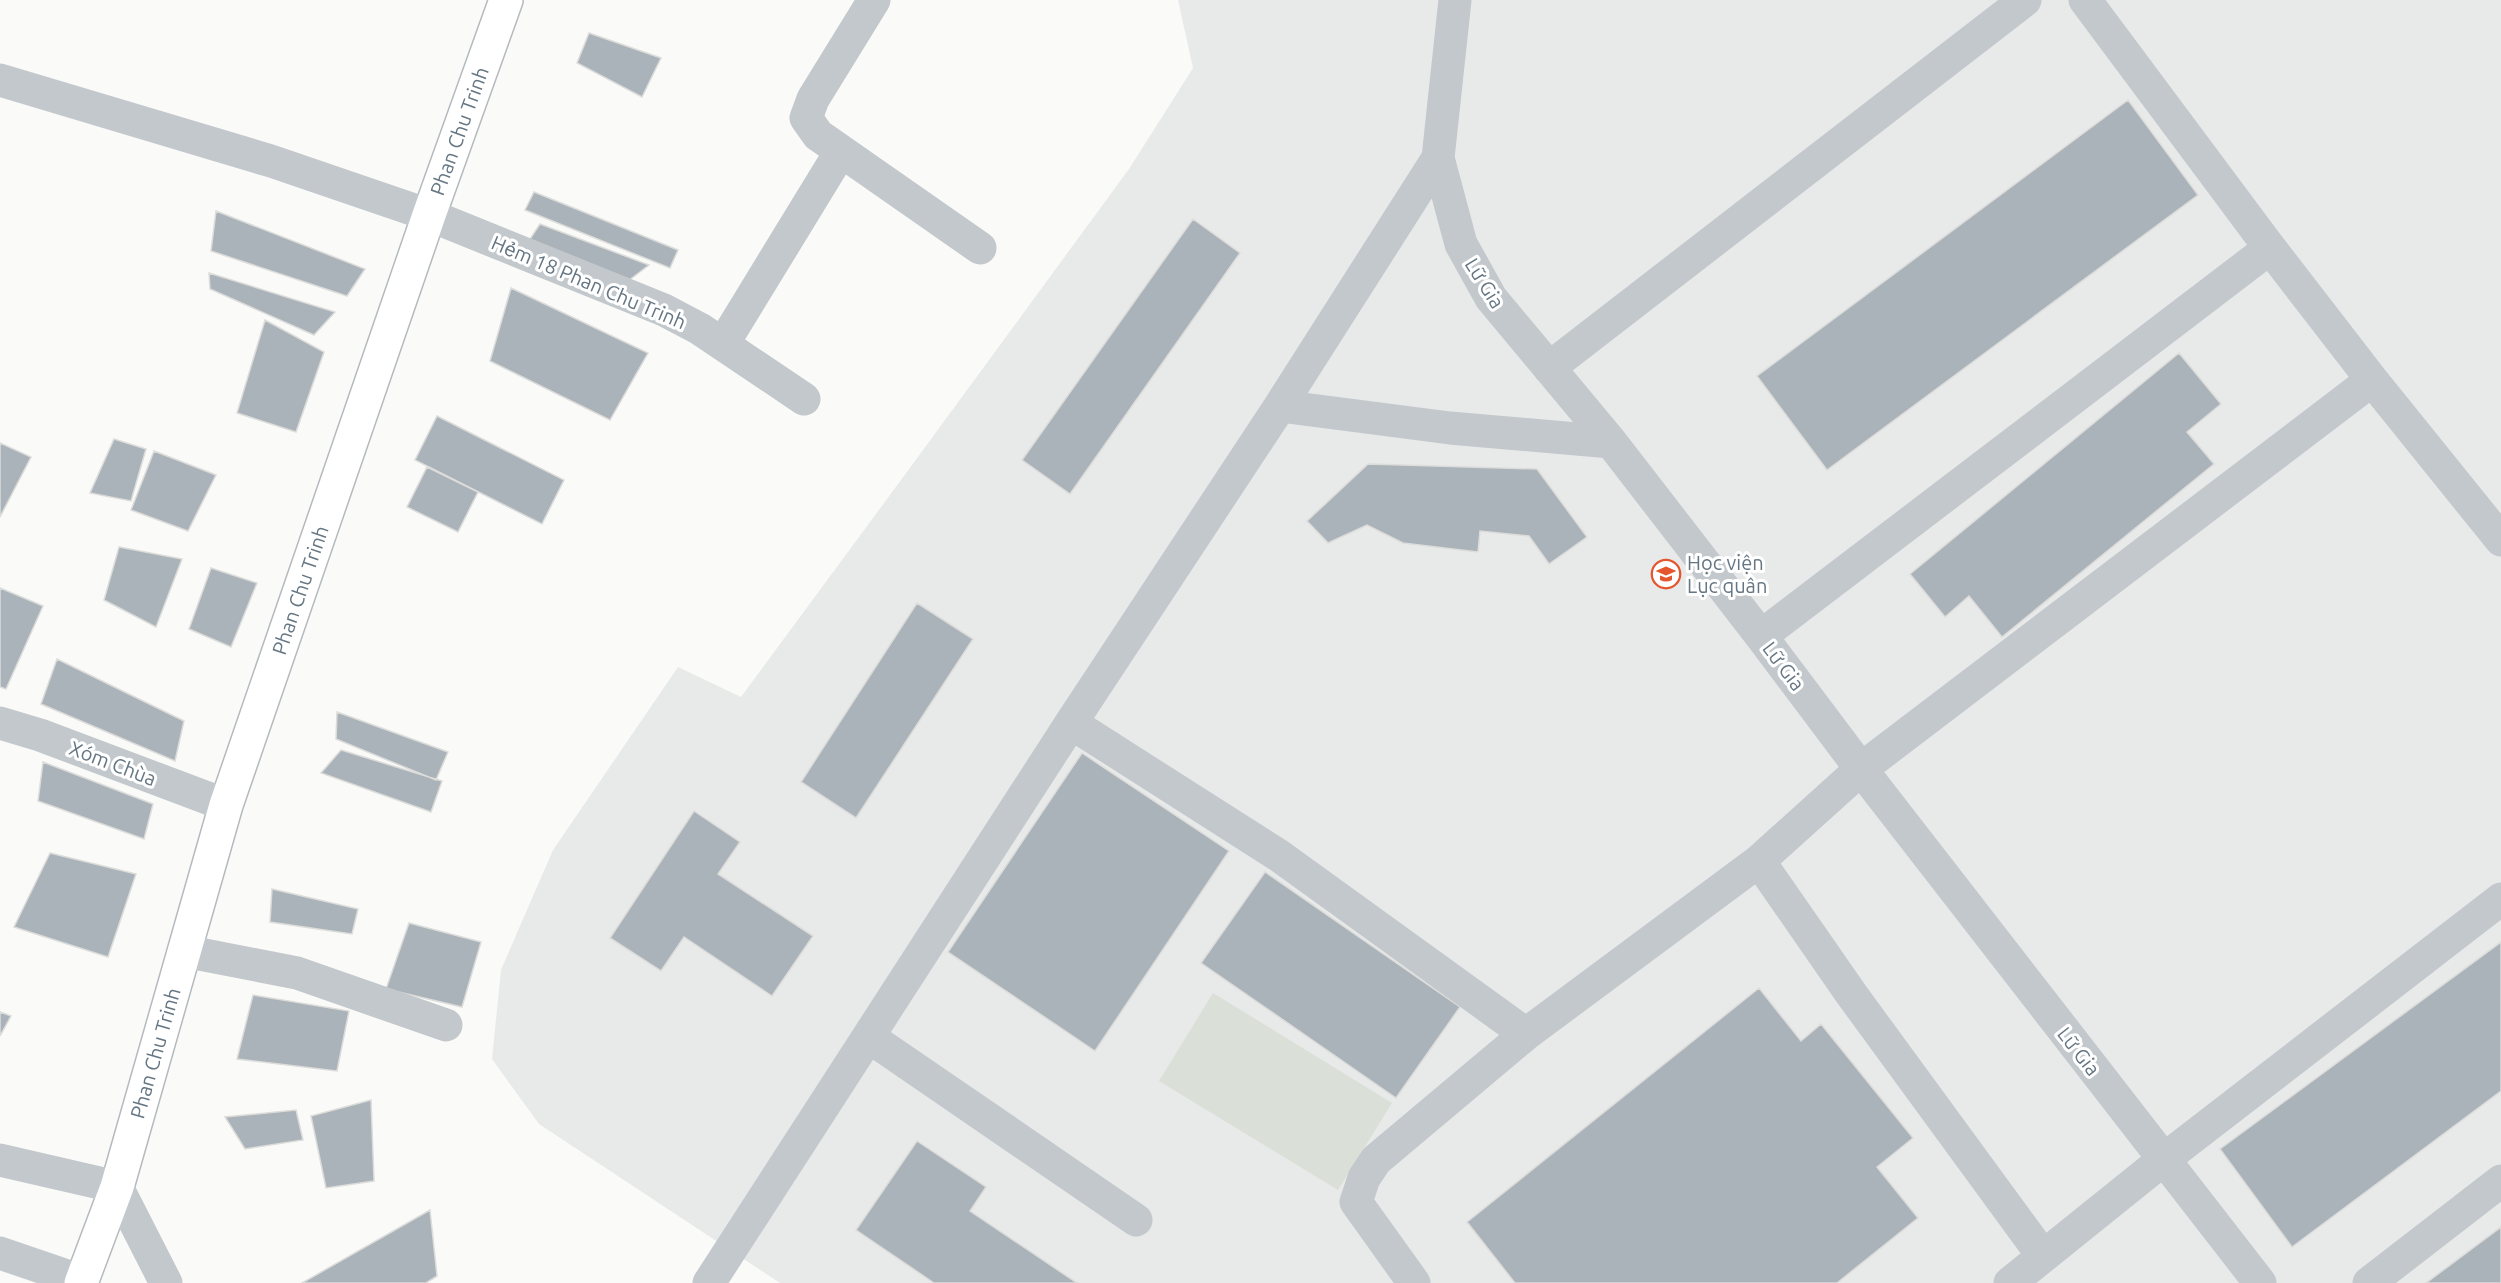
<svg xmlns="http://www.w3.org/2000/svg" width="2501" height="1283" font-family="Ubuntu,sans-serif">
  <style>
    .built { fill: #e8e9e9 }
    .green { fill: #dadfd7 }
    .building { fill: #aab3b9; stroke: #dcdcda; stroke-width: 1.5 }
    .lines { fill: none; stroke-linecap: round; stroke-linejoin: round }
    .major-casing { stroke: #b5babe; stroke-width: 36 }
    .minor { stroke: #c3c8cc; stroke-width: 33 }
    .major { stroke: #fff; stroke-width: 33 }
    .labels { text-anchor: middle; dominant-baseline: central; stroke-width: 6; stroke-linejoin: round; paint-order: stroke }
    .street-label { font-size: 20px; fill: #657683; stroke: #fff }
    .poi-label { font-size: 20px; fill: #657683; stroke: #fff; text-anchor: start }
  </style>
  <rect width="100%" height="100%" fill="#fafaf8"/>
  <path class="built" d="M 1178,0 L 2501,0 L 2501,1283 L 780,1283 L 539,1124 L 492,1059 L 501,970 L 553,850 L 678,667 L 741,697 L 901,480 L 1129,169 L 1193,68 Z"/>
  <path class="green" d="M 1213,993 L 1392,1103 L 1338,1190 L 1159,1081 Z"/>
  <path class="building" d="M 589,33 L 661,58 L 642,97 L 577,63 Z
    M 2128,100 L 2198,195 L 1827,470 L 1757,376 Z
    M 534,192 L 678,250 L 670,268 L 525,210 Z
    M 216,211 L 365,269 L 347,296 L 211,251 Z
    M 1193,219 L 1240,253 L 1070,494 L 1022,460 Z
    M 540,224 L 649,265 L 628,281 L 526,245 Z
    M 209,273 L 335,312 L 314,335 L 210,289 Z
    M 511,288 L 648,353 L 610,420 L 490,361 Z
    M 265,320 L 324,352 L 296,432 L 237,413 Z
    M 2179,353 L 2221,404 L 2187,432 L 2214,464 L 2002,637 L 1969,596 L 1945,617 L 1910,574 Z
    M 437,416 L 564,480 L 542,524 L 415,460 Z
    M 114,439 L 146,449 L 131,501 L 90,493 Z
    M 0,443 L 31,457 L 0,517 Z
    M 154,451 L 216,475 L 188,531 L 131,510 Z
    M 1368,464 L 1537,469 L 1587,537 L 1549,564 L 1529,536 L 1480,531 L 1478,552 L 1403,543 L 1367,525 L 1328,543 L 1307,521 Z
    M 427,467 L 478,492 L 458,532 L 407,507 Z
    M 119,547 L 182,559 L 156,627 L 104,600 Z
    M 211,568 L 257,583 L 231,647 L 189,629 Z
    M 0,588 L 43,606 L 6,689 L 0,687 Z
    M 917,603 L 973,639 L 856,818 L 801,782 Z
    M 57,659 L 184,721 L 175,761 L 41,704 Z
    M 337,712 L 448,752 L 436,780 L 336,739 Z
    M 341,750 L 442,781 L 431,812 L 321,773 Z
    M 1082,753 L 1229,851 L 1095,1051 L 948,952 Z
    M 43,762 L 153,804 L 144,839 L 38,801 Z
    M 694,811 L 740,842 L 718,874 L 813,936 L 772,996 L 684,937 L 661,971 L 610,938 Z
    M 50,853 L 136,874 L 108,957 L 14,927 Z
    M 1265,872 L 1460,1007 L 1396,1098 L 1201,963 Z
    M 272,889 L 358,909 L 352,934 L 270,922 Z
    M 409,923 L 481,942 L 462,1007 L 386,989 Z
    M 2501,942 L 2501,1091 L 2292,1247 L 2220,1149 Z
    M 1759,988 L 1801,1041 L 1821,1024 L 1913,1138 L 1877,1167 L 1918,1218 L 1837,1283 L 1515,1283 L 1467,1222 Z
    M 253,995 L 349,1011 L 337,1071 L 237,1059 Z
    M 0,1012 L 11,1016 L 0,1036 Z
    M 371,1100 L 374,1181 L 326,1188 L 311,1116 Z
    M 296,1110 L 303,1140 L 245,1149 L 225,1117 Z
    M 917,1141 L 986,1187 L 970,1211 L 1077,1283 L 934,1283 L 856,1230 Z
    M 430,1210 L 437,1276 L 426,1283 L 302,1283 Z
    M 2501,1227 L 2501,1283 L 2426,1283 Z"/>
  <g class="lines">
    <g class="major-casing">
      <path id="major" d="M 81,1283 L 117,1187 L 226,805 L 429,215 L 506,0"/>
    </g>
    <path class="minor" d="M 874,0 L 813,99 L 806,118 L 818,135 L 980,248
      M 1455,0 L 1438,158 L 1461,244 L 1491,298 L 1611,442 L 1761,636 L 1861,769 L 2260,1283
      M 2085,0 L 2270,248
      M 0,80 L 271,161 L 429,215 L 664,310 L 700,329 L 804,399
      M 723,344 L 841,151
      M 1549,368 L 2025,0
      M 1280,406 L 1450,428 L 1611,442
      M 1761,636 L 2270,248 L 2372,380 L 2501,540
      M 0,723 L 40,735 L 226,805
      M 1071,723 L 1278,855 L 1526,1034
      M 1759,861 L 1852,995 L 2043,1256
      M 184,951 L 297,973 L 446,1025
      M 869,1037 L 1136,1220
      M 0,1160 L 117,1187 L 166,1283
      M 0,1253 L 82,1281
      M 709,1283 L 1071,723 L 1280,406 L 1438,158
      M 1414,1283 L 1356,1202 L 1364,1178 L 1376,1160 L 1526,1034 L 1759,861 L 1861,769 L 2372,380
      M 2010,1283 L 2163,1160 L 2501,899
      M 2369,1283 L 2501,1181"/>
    <use href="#major" class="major"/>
  </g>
  <defs>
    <g id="school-ring" transform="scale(1.5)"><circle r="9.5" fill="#fff" stroke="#e4572e" stroke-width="1.5"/><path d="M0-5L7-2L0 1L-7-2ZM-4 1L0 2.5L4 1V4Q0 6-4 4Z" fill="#e4572e"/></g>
  </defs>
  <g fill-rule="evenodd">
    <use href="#school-ring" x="1666" y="574"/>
  </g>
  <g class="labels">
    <g class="street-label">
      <text transform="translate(459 131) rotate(-70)">Phan Chu Trinh</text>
      <text transform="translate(589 282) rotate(23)">Hẻm 18 Phan Chu Trinh</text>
      <text transform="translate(1485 283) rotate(58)">Lữ Gia</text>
      <text transform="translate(300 590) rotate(-71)">Phan Chu Trinh</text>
      <text transform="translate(1784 666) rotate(53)">Lữ Gia</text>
      <text transform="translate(113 763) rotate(21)">Xóm Chùa</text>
      <text transform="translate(2079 1051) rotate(52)">Lữ Gia</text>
      <text transform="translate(155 1053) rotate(-74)">Phan Chu Trinh</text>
    </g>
    <g class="poi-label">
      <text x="1687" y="562">Học viện<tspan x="1687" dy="23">Lục quân</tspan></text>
    </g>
  </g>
</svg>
